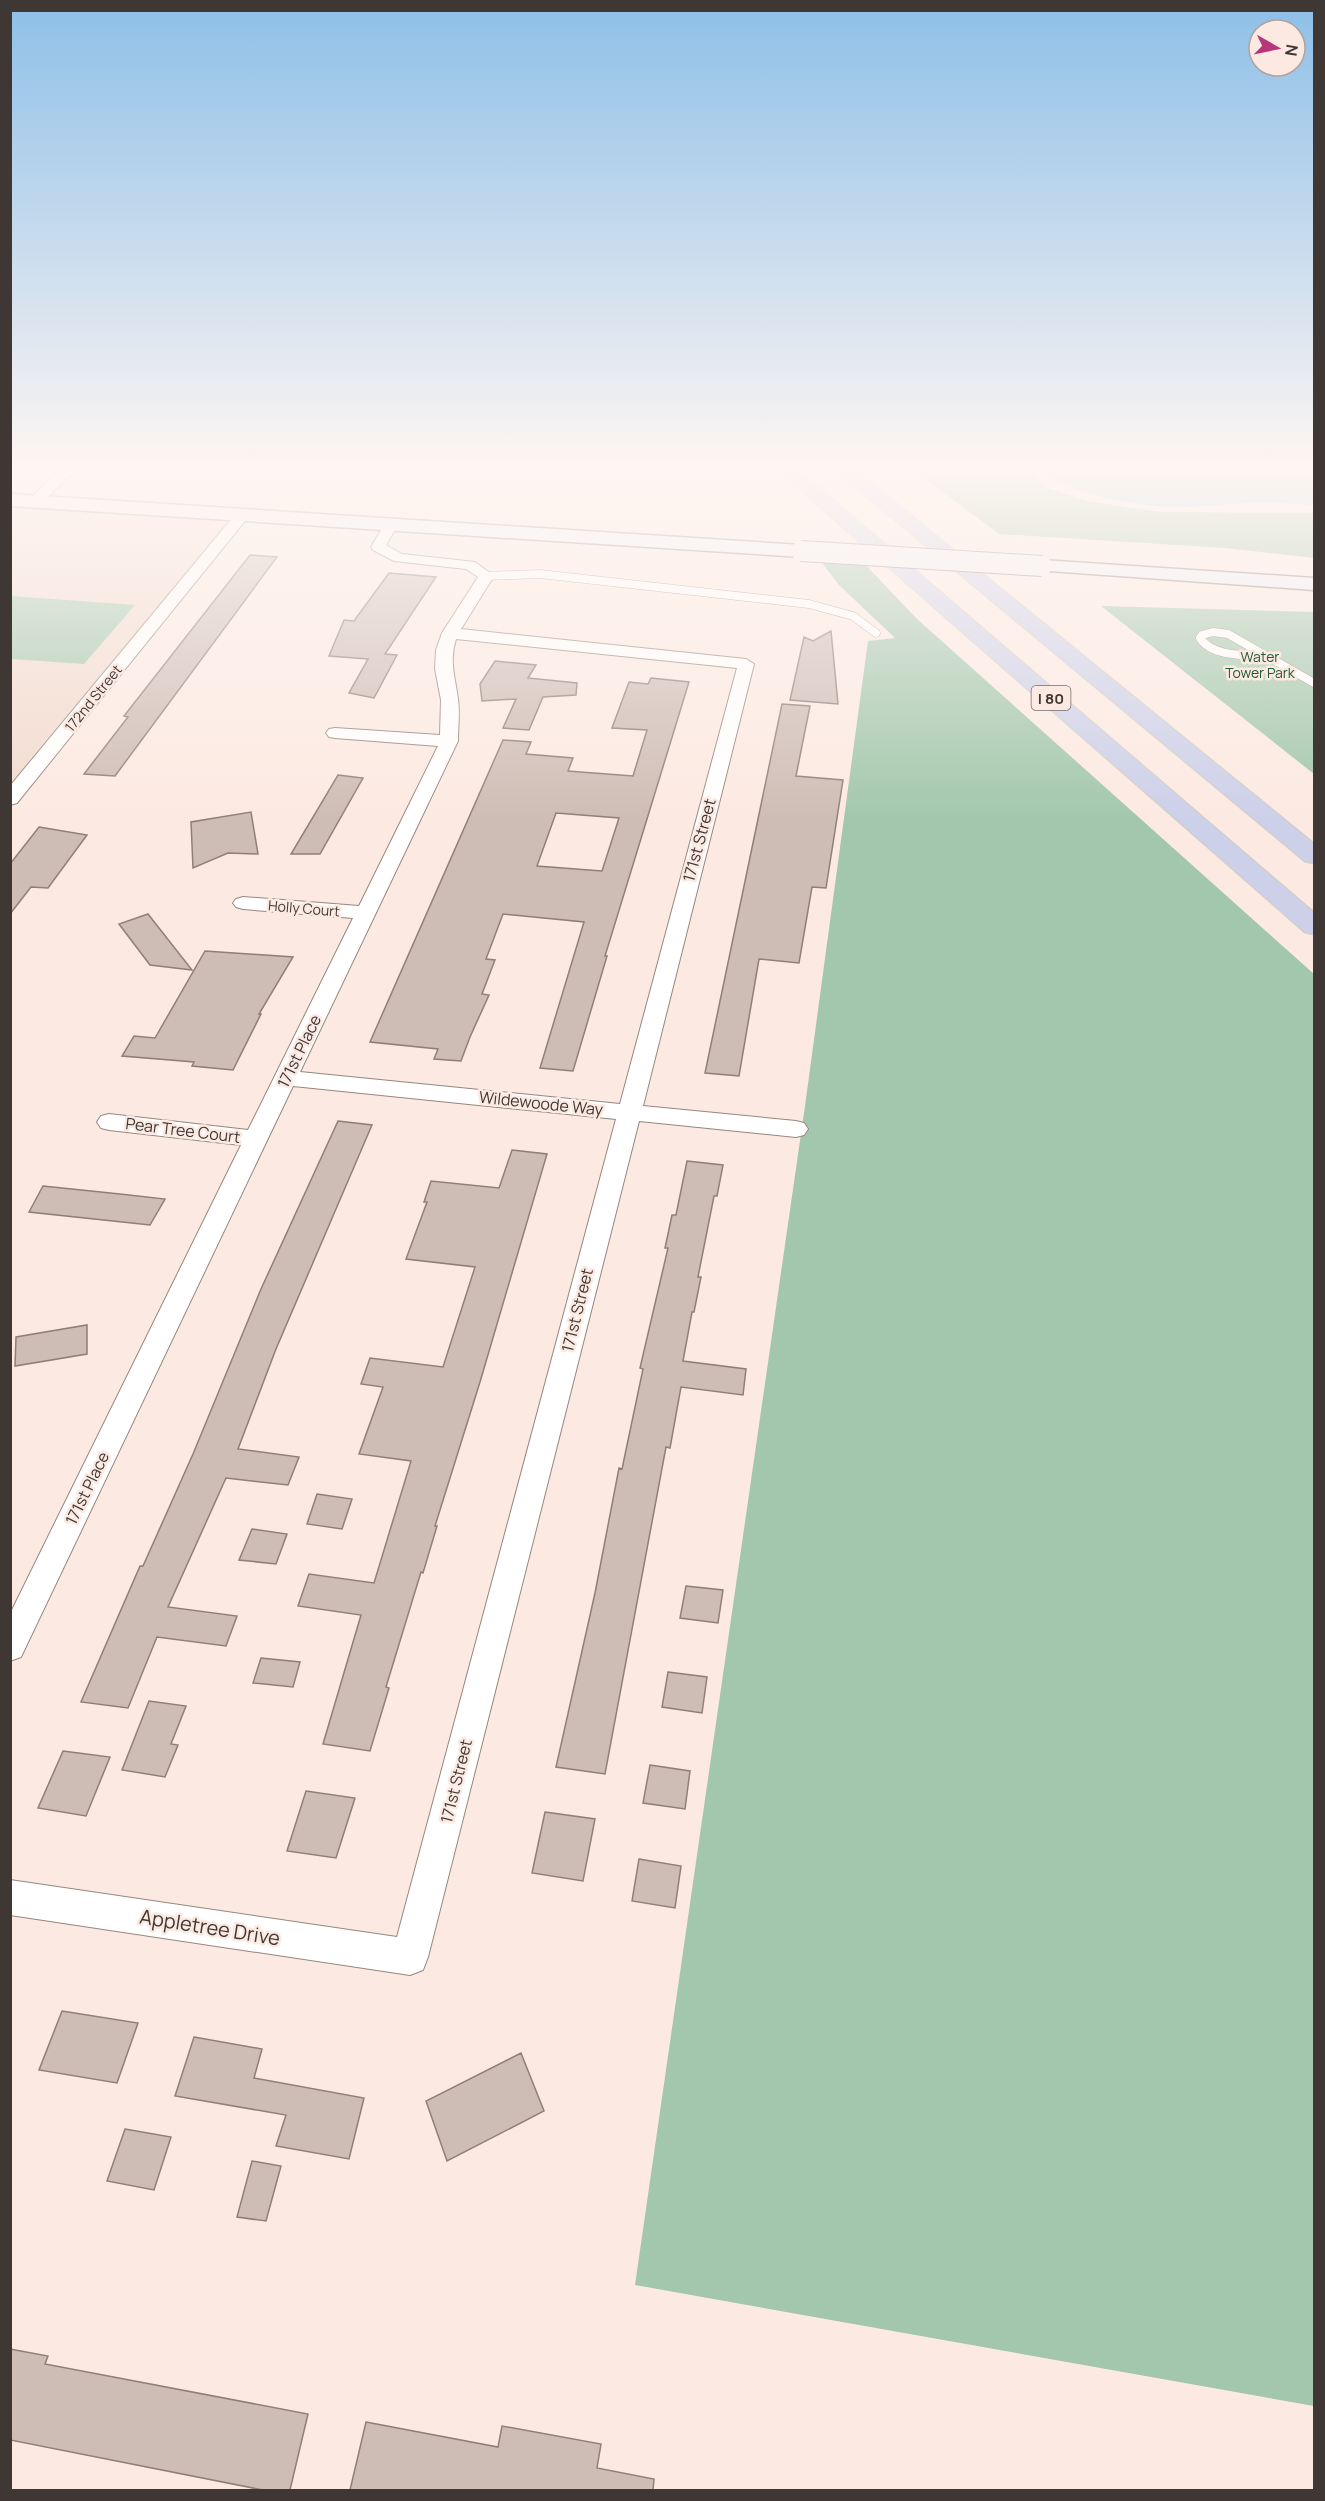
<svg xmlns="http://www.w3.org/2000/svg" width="1325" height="2501" font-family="Manrope,sans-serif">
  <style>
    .built { fill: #f2dbcf }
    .green { fill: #a2c7ac }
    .water { fill: #a6cfe9 }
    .building { fill: #cebdb5; stroke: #8f7f77; stroke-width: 1.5; fill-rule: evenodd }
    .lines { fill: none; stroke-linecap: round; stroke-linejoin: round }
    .lane-casing { stroke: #96867e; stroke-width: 9 }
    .street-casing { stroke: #96867e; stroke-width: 2 }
    .secondary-casing { stroke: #96867e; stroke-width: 3 }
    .highway-casing { stroke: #d1cfce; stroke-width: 3 }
    .lane { stroke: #fff; stroke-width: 8 }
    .street { fill: #fff; fill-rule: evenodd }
    .secondary { fill: #f0f1f8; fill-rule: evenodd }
    .highway { fill: #ccd0e9; fill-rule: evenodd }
    .secondary-bridge-casing { stroke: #96867e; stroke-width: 22; stroke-linecap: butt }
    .secondary-bridge { stroke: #f0f1f8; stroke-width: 20 }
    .labels { text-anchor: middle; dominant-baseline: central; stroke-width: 5; stroke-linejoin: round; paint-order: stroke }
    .far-park-label { font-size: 14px; fill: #1f5b36; stroke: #fceae2 }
    .far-street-label { font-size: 14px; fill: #3e3734; stroke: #fceae2 }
    .shield { fill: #fceae2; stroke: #776d68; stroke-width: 1.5 }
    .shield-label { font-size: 15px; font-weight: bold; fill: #3e3734 }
    .street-label { font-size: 16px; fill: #3e3734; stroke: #fceae2 }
    .near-street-label { font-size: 20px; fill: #3e3734; stroke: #fceae2 }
  </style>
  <rect width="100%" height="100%" fill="#fceae2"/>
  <path class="built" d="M 11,505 L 212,517 L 226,524 L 11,784 Z"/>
  <path class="green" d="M 914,470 L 1032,470 L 1045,487 L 1087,501 L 1161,512 L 1314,513 L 1314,558 L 1225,548 L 999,534 Z
    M 819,559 L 862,561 L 916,618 L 1314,974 L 1314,2406 L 635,2285 L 805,1106 L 868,641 L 895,638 L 839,585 Z
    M 10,596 L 11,596 L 135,605 L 84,664 L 11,659 Z
    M 1101,606 L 1314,612 L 1314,774 L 1295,759 Z"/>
  <path class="water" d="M 1049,470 L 1314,470 L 1314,505 L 1263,502 L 1189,507 L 1156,506 L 1114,500 L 1075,489 L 1052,478 Z"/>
  <path class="building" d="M 250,555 L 277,557 L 115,776 L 84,774 L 128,717 L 124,716 Z
    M 389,573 L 436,577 L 385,654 L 397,655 L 374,698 L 349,693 L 368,659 L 329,656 L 344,620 L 354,621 Z
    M 831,631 L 838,704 L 790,700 L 804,637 L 813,641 Z
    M 495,661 L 536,665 L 528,678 L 577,683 L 576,695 L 543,697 L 529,730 L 503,728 L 516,699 L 482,701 L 480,684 Z
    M 651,678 L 689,682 L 605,956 L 607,956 L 573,1071 L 540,1068 L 584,922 L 503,914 L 486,959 L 495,960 L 482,994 L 489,995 L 470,1037 L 461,1061 L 434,1059 L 438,1049 L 370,1042 L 503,740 L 531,742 L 526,754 L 573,758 L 568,771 L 633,776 L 647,730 L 612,728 L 629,682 L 648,684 ZM 556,813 L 619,818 L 602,871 L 537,866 Z
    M 782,704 L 810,706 L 796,776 L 843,780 L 826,888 L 812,887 L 799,963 L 759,959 L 739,1076 L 705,1073 Z
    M 338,775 L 363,778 L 320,854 L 291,854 Z
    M 251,812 L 258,854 L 228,853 L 193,868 L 191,822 Z
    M 39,827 L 87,835 L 48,888 L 31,887 L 10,914 L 10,864 Z
    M 148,914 L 192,970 L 150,965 L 119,924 Z
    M 205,951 L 293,957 L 259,1014 L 261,1014 L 233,1070 L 192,1066 L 194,1062 L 122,1056 L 134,1036 L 155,1038 Z
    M 338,1121 L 372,1125 L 276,1349 L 238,1449 L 299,1457 L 288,1485 L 226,1478 L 168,1607 L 237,1616 L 226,1646 L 157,1637 L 128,1708 L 81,1702 L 140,1566 L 143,1566 L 193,1454 L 261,1289 Z
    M 512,1150 L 547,1154 L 480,1382 L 435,1526 L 437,1526 L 423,1573 L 421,1572 L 386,1687 L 389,1688 L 370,1751 L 323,1744 L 361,1615 L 298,1606 L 309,1574 L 374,1583 L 411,1461 L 359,1454 L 383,1387 L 361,1384 L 370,1358 L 443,1367 L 475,1267 L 406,1259 L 427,1202 L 424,1202 L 431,1181 L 499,1188 Z
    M 687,1161 L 723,1165 L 717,1196 L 714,1196 L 698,1277 L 701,1277 L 694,1312 L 692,1312 L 683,1361 L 746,1369 L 743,1395 L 681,1387 L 670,1448 L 666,1447 L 605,1774 L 556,1767 L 595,1593 L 619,1468 L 622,1469 L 643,1369 L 640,1368 L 668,1248 L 665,1248 L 672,1215 L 676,1215 Z
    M 43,1186 L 120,1194 L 165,1199 L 150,1225 L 29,1212 Z
    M 87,1325 L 87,1354 L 15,1366 L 16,1337 Z
    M 317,1494 L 352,1499 L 342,1529 L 307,1524 Z
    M 252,1529 L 287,1534 L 276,1564 L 239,1560 Z
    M 686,1586 L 723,1590 L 718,1623 L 680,1618 Z
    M 261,1658 L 300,1662 L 293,1687 L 253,1683 Z
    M 668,1672 L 707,1677 L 702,1713 L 662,1707 Z
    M 149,1701 L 186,1706 L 171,1744 L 178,1745 L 165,1777 L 122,1770 Z
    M 63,1751 L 110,1757 L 86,1816 L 38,1808 Z
    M 650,1765 L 690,1771 L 685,1809 L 643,1803 Z
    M 306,1791 L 355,1798 L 336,1858 L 287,1851 Z
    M 545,1812 L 595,1819 L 583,1881 L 532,1873 Z
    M 639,1859 L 681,1866 L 675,1908 L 632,1901 Z
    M 62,2011 L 138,2023 L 117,2083 L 39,2070 Z
    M 194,2037 L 262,2049 L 254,2078 L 364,2098 L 349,2159 L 276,2146 L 286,2115 L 175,2096 Z
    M 521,2053 L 544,2111 L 447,2161 L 426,2101 Z
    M 125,2129 L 171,2137 L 154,2190 L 107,2181 Z
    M 252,2161 L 281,2166 L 266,2221 L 237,2217 Z
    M 10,2349 L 48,2356 L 45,2364 L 308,2414 L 290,2490 L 263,2490 L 10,2440 Z
    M 366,2422 L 498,2447 L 502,2426 L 601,2444 L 597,2468 L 654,2479 L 653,2490 L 350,2490 Z"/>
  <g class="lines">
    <g class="lane-casing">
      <path id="lane" d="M 486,576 L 540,574 L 809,604 L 853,616 L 876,633
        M 1266,656 C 1246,655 1212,657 1200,638 L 1202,635 L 1213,632 L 1228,634 L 1314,683"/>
    </g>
    <g class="street-casing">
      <path id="street" d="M 60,470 L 75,470 L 41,504 L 31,504 L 29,501 L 31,498 Z
        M 243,510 L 250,514 L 248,517 L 17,803 L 10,805 L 10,786 L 238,511 Z
        M 391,521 L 398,525 L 386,545 L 402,554 L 475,562 L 494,576 L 461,629 L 746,659 L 754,664 L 643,1106 L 796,1121 L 804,1123 L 808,1129 L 804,1135 L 796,1137 L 639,1121 L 428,1957 L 423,1970 L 410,1975 L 10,1915 L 10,1880 L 397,1937 L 616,1119 L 293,1086 L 21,1657 L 10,1661 L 10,1614 L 241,1145 L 109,1130 L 101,1128 L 97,1122 L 101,1116 L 109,1114 L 248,1130 L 353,918 L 243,909 L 236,907 L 233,903 L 236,899 L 243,897 L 359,906 L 438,746 L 335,738 L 329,737 L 326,733 L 329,729 L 335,728 L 440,735 L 441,700 L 435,669 L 436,650 L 442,633 L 478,577 L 466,569 L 394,561 L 373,550 L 371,547 L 386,522 ZM 456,639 L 737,668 L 620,1104 L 300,1072 L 458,741 C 458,727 460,712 458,699 C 455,676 449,661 456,639 Z"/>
    </g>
    <g class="secondary-casing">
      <path id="secondary" d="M 10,494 L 801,545 L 808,547 L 811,551 L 808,555 L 801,557 L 10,506 Z
        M 1042,560 L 1314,578 L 1314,590 L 1035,570 L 1032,566 L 1035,562 Z"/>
    </g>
    <g class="highway-casing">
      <path id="highway" d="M 778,470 L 798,470 L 1314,913 L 1314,934 L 1305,932 Z
        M 835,470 L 855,470 L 1314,844 L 1314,863 L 1305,861 Z"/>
    </g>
    <use href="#lane" class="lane"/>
    <use href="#street" class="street"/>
    <use href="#secondary" class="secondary"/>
    <use href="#highway" class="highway"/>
    <g class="secondary-bridge-casing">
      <path id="secondary-bridge" d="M 801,551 L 1042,566"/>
    </g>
    <use href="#secondary-bridge" class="secondary-bridge"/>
  </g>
  <linearGradient id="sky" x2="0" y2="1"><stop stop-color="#8dbfe8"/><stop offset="0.57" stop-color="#fef6f2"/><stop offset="1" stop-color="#fef6f2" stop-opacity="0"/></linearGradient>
  <rect width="1325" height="820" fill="url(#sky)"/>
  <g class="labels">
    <g class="far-park-label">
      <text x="1260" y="656">Water<tspan x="1260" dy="16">Tower Park</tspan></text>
    </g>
    <g class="far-street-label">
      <text transform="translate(93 698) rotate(-51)">172nd Street</text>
      <text transform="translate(304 908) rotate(5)">Holly Court</text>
    </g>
    <rect class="shield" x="1031.5" y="686" width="39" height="24" rx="4.5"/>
    <g class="shield-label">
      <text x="1051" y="698">I 80</text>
    </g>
    <g class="street-label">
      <text transform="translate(699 840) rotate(-75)">171st Street</text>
      <text transform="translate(299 1051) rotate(-64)">171st Place</text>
      <text transform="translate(541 1103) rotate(6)">Wildewoode Way</text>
      <text transform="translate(183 1130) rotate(7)">Pear Tree Court</text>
      <text transform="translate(577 1310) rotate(-76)">171st Street</text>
      <text transform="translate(87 1488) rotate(-64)">171st Place</text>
      <text transform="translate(456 1781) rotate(-76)">171st Street</text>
    </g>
    <g class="near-street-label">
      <text transform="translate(210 1927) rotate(9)">Appletree Drive</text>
    </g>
  </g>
  <rect width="1325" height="2501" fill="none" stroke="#3e3734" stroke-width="24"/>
  <g transform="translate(1277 48) rotate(99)"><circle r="28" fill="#fceae2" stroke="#b0a29c" stroke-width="1.5"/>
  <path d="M0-4.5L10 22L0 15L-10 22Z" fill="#b9357b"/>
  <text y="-9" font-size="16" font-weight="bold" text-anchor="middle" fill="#3e3734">N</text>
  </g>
</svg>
